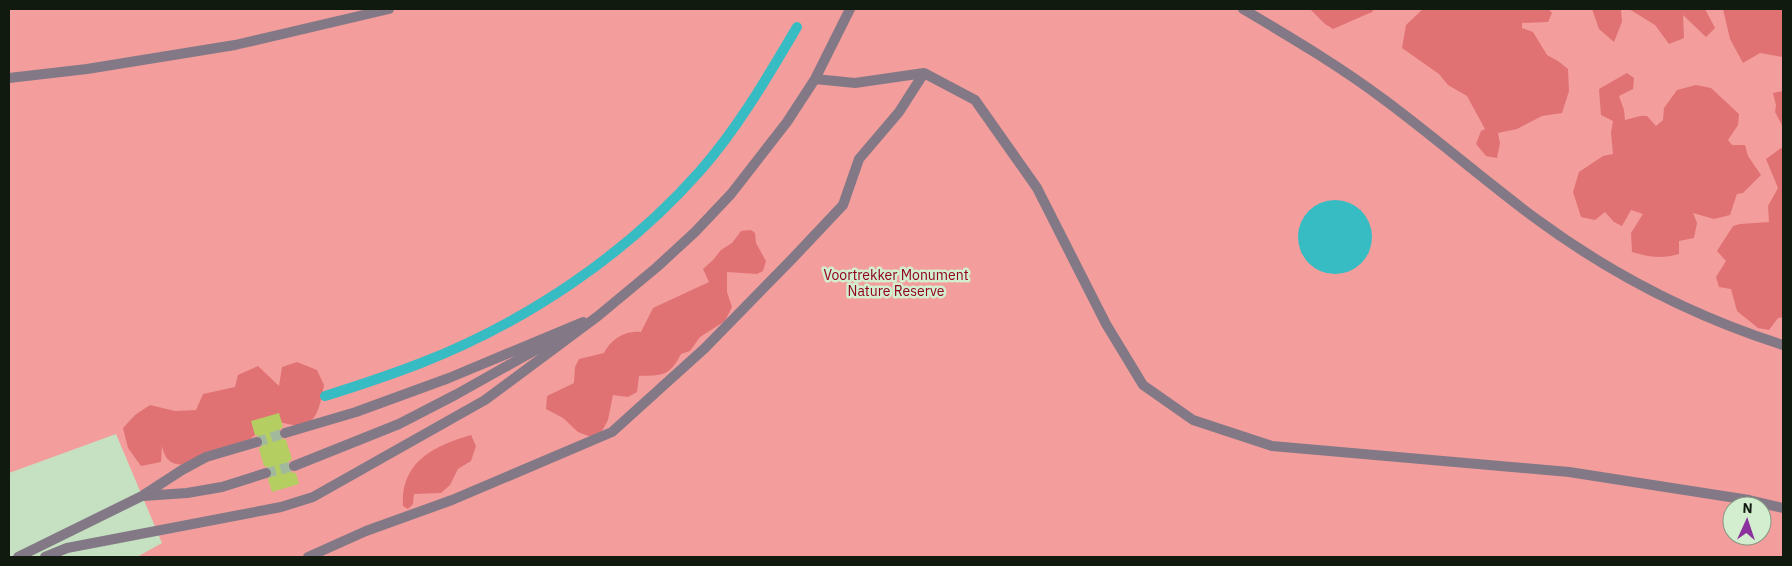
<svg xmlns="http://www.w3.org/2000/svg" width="1792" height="566" font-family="'IBM Plex Sans',sans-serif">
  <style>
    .green { fill: #f39d9c; fill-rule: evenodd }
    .forest { fill: #e17274 }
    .water { fill: #38bcc3 }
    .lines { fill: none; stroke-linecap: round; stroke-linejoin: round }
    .stream { stroke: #38bcc3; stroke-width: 10 }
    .building { fill: #b5ce61 }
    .street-tunnel { stroke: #a2b99d; stroke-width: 10; stroke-dasharray: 10 5; stroke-linecap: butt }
    .street { stroke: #837986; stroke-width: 10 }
    .labels { text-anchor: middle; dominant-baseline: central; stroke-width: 5; stroke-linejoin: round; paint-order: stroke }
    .park-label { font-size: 14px; fill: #920021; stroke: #d3eece }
  </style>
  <rect width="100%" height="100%" fill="#c6e1c1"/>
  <path class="green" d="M 9,9 L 1783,9 L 1783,557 L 137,557 L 162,543 L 116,434 L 9,473 ZM 1732,506 L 1762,506 L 1762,536 L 1732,536 Z"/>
  <path class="forest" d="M 1310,9 L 1374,9 L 1372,12 L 1333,29 L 1325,24 Z
    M 1423,9 L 1548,9 L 1552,13 L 1548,22 L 1522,23 L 1522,28 L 1533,32 L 1547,55 L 1558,61 L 1568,69 L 1569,91 L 1562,113 L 1542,116 L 1517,129 L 1498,133 L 1500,143 L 1497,158 L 1486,156 L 1476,144 L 1481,131 L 1485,129 L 1467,96 L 1448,85 L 1439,74 L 1402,48 L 1406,25 Z
    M 1592,9 L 1621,9 L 1622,22 L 1614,42 L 1599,29 Z
    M 1629,9 L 1705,9 L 1715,28 L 1706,37 L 1683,15 L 1684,38 L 1669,44 L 1655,25 Z
    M 1723,9 L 1783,9 L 1783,57 L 1760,53 L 1743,63 L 1730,39 Z
    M 1627,73 L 1634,78 L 1633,89 L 1619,96 L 1624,110 L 1625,120 L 1640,116 L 1647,116 L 1656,126 L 1663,120 L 1664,108 L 1677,90 L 1696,85 L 1711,88 L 1739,114 L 1738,125 L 1728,140 L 1732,145 L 1745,145 L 1748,156 L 1761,175 L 1743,193 L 1737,194 L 1730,215 L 1714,219 L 1693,213 L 1697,223 L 1694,238 L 1679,241 L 1679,254 C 1662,259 1649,257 1632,252 L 1631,233 L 1643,214 L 1631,210 L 1622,226 L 1614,222 L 1605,212 L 1595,220 L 1581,217 L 1573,192 L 1579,172 L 1603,156 L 1613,154 L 1611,133 L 1613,121 L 1601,115 L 1599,89 Z
    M 1783,91 L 1783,127 L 1775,112 L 1776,105 L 1773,93 Z
    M 1781,148 L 1783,148 L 1783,317 L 1778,318 L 1769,330 L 1758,328 L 1737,311 L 1731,289 L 1719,287 L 1716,277 L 1726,261 L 1717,251 L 1733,226 L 1740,224 L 1769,222 L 1768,206 L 1778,188 L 1766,159 Z
    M 751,230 L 755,233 L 756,243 L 766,261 L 763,271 L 757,274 L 727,272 L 727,292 L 732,307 L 725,321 L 700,337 L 690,351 L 681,354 C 669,377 663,375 639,376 L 637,392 L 628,397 L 613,395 L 608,420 L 602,431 L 591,437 L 578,432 L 563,418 L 546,409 L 547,396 L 574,383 L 575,367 L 579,359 L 604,353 C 611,339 625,330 641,332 L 653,308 L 709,282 L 703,269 L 713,260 L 721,250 L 732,243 L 741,231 Z
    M 297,362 L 317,370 L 324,385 C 322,395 320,408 315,416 C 306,431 284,424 272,419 C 246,444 228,461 191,464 C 182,465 172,466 166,457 C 164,454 163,450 162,446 L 161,462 L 141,466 L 128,448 L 123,428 L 135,415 L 150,405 L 175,411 L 196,410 L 203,394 L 235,387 L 238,375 L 258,366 L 279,386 L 282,367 Z
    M 471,435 L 476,446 L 471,461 L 458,469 L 450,485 L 441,493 L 414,494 L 413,504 L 408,509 L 403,506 C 400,462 435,445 471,435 Z"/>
  <path class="water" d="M1298 237a37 37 0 1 1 74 0a37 37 0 1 1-74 0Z"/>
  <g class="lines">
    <path class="stream" d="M 325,396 C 357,386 390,375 421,363 C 526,322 626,255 700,171 C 738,128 768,76 797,27"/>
  </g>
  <path class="building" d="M 279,413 L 283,427 L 280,429 L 278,434 L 281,438 L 286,440 L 292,459 L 288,462 L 288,468 L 290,472 L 296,473 L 299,484 L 272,492 L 268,479 L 271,477 L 273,471 L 270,468 L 264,466 L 259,449 L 262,446 L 264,441 L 261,437 L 255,435 L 251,421 Z"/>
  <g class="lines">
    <path class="street-tunnel" d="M 257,442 L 285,433
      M 266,473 L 294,466"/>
    <path class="street" d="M 1243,9 C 1292,38 1341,67 1386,101 C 1437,139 1484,180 1535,218 C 1612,275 1692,316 1783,345
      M 9,78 L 87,69 L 235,45 L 389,9
      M 815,79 L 855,83 L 924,73 L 975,100 L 1037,188 L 1106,324 L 1143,385 L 1193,420 L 1272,446 L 1569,472 L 1749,500 L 1783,508
      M 285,433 L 356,412 L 449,378 L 583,322
      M 294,466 L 399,424 L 457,394 L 564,334
      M 143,496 L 187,493 L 222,487 L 266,473
      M 18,557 L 142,496 L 182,470 L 206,457 L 257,442
      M 45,557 L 67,548 L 281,507 L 313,497 L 485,400 L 598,316 L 657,267 L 695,232 L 731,194 L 787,122 L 815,79 L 850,9
      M 308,557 L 366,531 L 452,500 L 612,432 L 705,348 L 793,258 L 843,205 L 859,159 L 899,112 L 924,73"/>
  </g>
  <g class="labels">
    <g class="park-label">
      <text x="896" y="275">Voortrekker Monument<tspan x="896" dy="16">Nature Reserve</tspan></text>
    </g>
  </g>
  <rect width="1792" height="566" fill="none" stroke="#111a0f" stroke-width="20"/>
  <g transform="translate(1747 521) rotate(3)"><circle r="24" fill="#d3eece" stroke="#859982"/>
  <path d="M0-4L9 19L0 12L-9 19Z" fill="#8b319d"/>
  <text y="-8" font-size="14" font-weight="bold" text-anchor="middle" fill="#111a0f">N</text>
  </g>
</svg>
